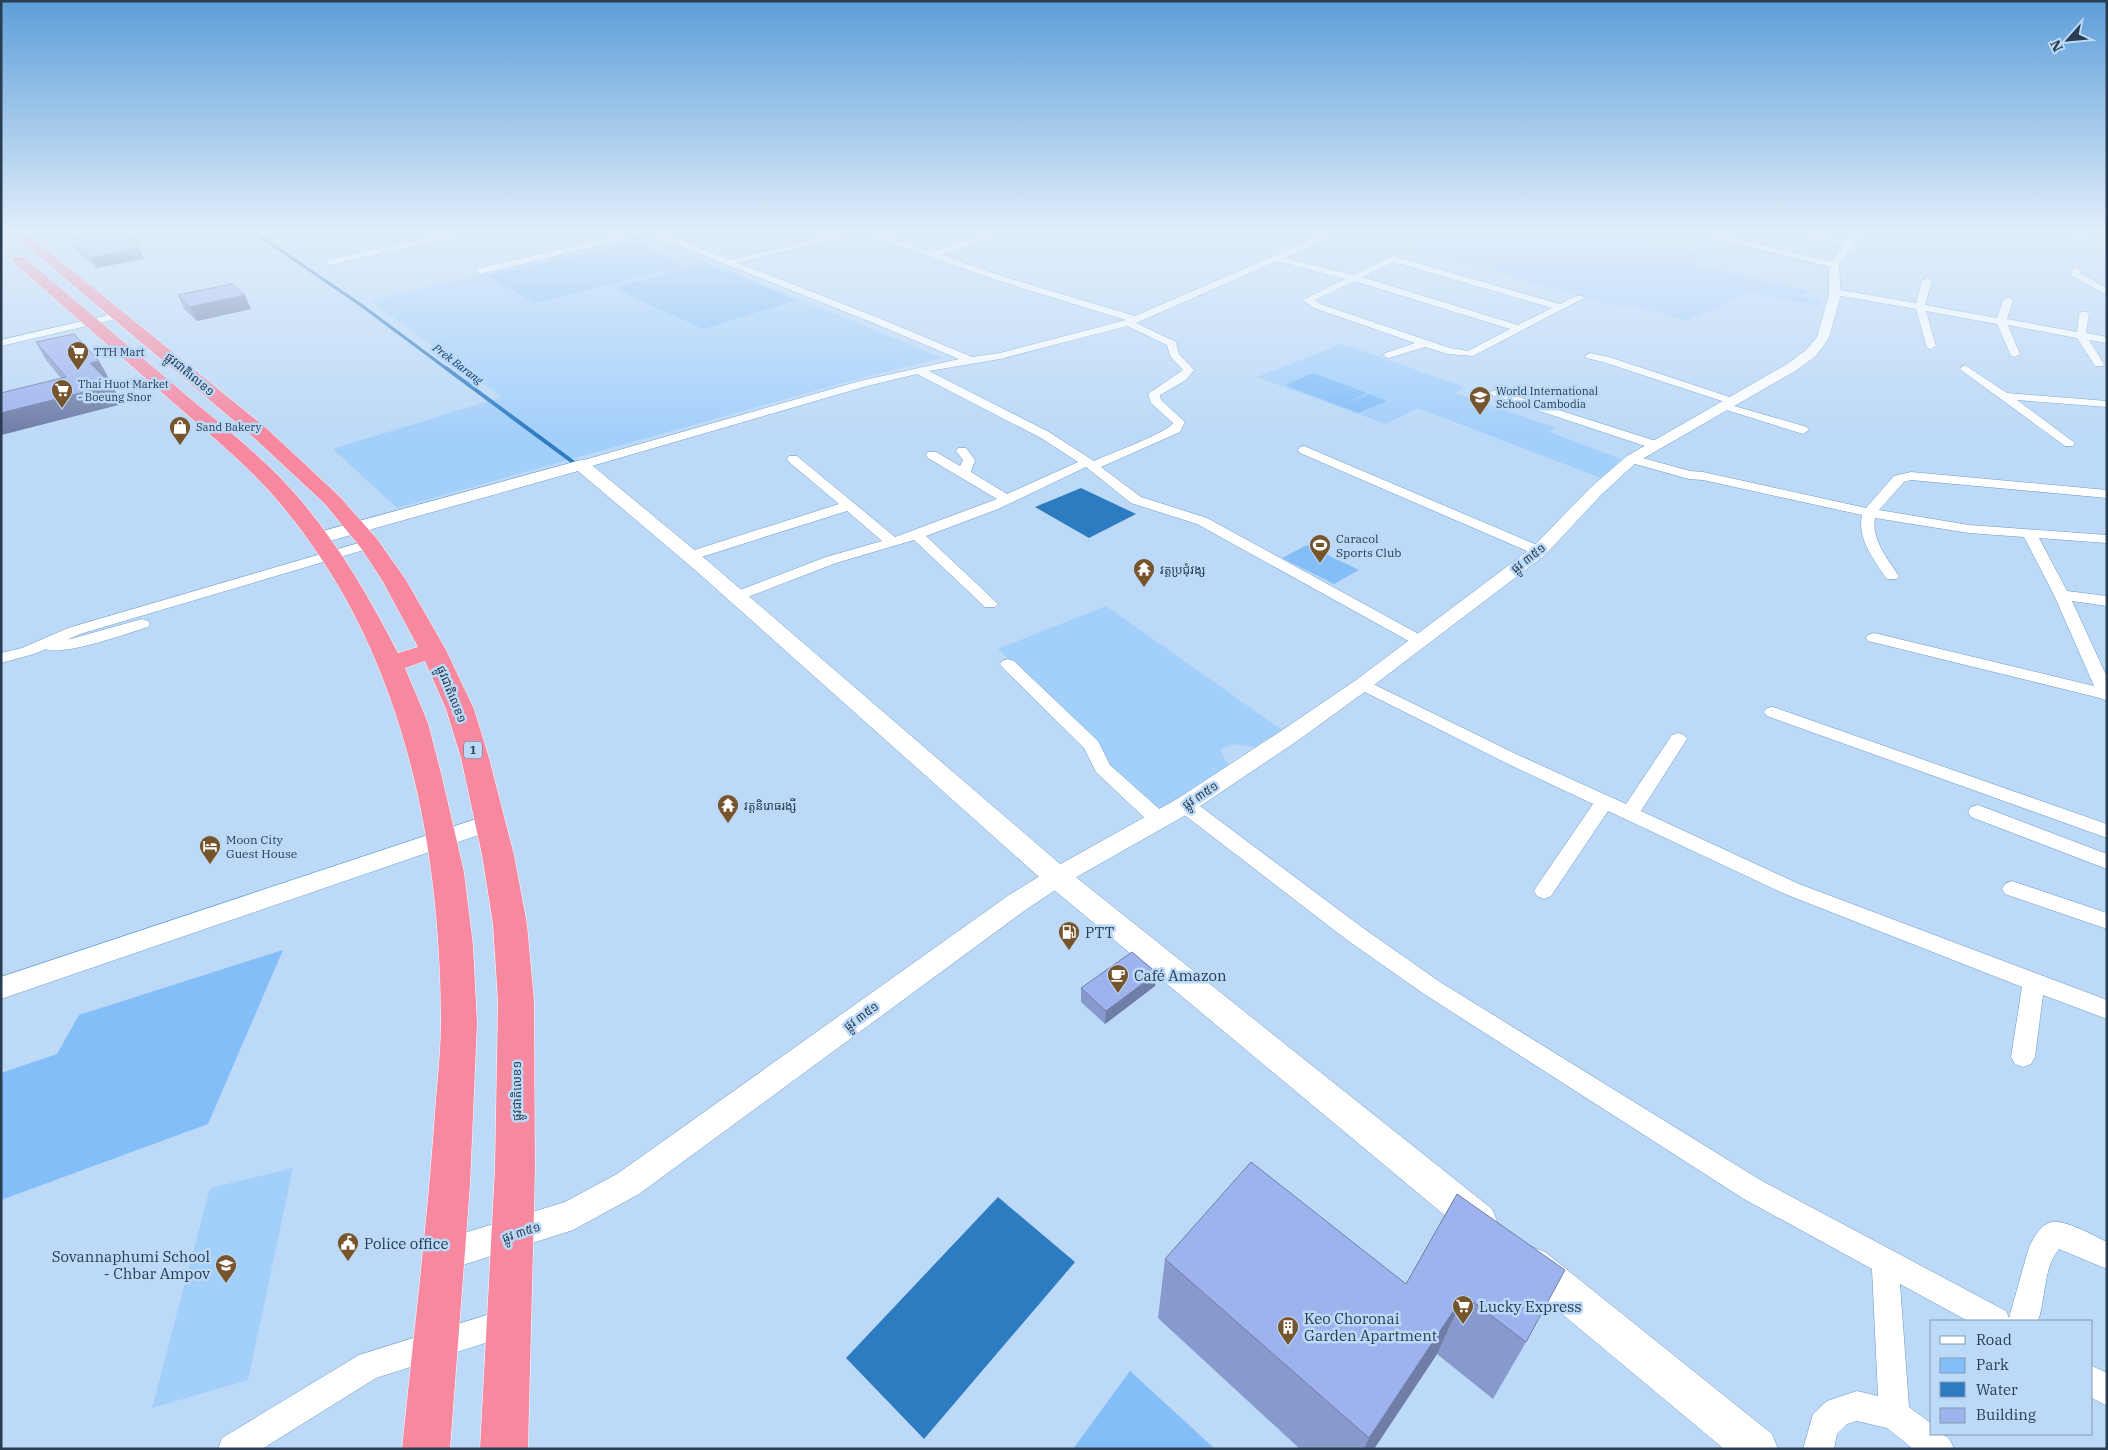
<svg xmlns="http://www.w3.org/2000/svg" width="2108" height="1450" font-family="'IBM Plex Serif','Noto Sans Khmer',serif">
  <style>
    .built { fill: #a3cffb }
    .green { fill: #83bef8 }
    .water { fill: #2d7cc2 }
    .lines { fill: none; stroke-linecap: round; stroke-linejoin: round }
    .stream-far1 { stroke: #2d7cc2; stroke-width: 3 }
    .stream { stroke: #2d7cc2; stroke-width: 4 }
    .minor-casing { stroke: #6b9ac9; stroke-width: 1 }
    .tertiary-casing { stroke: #6b9ac9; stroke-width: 1 }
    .secondary-casing { stroke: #6b9ac9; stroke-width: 1 }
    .trunk-casing { stroke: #fff; stroke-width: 1 }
    .minor { fill: #fff; fill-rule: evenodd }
    .tertiary { fill: #fff; fill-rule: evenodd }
    .secondary { fill: #fff; fill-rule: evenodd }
    .trunk { fill: #f688a0; fill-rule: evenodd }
    .wall { fill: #889acd }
    .shaded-wall { fill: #6f7da7 }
    .building { fill: #9eb3ee; stroke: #6f7da7 }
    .labels { text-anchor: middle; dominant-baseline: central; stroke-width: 5; stroke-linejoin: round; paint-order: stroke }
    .far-poi-label { font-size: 11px; fill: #293d51; stroke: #bcd9f7; text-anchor: start }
    .far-water-label { font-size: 11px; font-style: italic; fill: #003a68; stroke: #bcd9f7 }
    .shield { fill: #bcd9f7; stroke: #556c83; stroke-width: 1 }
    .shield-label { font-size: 11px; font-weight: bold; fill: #293d51 }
    .street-label { font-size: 12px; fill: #293d51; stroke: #bcd9f7 }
    .poi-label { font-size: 12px; fill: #293d51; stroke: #bcd9f7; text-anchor: start }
    .near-poi-label { font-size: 15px; fill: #293d51; stroke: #bcd9f7; text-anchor: start }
  </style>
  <rect width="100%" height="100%" fill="#bcd9f7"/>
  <path class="built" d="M 1433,233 L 1606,233 L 1702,253 L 1693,264 L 1808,291 L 1802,296 L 1822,302 L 1817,306 L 1747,291 L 1747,294 L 1687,321 L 1633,305 L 1622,308 L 1400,245 Z
    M 645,235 L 942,358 L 864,377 L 397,508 L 333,449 L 502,397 L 371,301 Z
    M 1342,344 L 1465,387 L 1455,393 L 1556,428 L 1549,432 L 1621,459 L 1601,478 L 1418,408 L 1386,424 L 1256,377 Z
    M 1106,606 L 1282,730 L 1255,747 L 1232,744 L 1220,750 L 1228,765 L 1160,810 L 1107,765 L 1100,747 L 998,649 Z
    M 293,1168 L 248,1380 L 152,1408 L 210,1188 Z"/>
  <path class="green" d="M 635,242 L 686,265 L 535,303 L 487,276 Z
    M 705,263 L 797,300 L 703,329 L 614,288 Z
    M 1313,373 L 1367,393 L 1345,404 L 1369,394 L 1387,401 L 1358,413 L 1285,385 Z
    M 1307,545 L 1359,570 L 1334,584 L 1282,558 Z
    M 283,950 L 208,1124 L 1,1200 L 1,1073 L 57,1054 L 79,1015 Z
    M 1130,1371 L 1215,1449 L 1073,1449 Z"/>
  <path class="water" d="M 1081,488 L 1136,514 L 1089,538 L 1035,507 Z
    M 998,1197 L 1075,1262 L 924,1439 L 846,1358 Z"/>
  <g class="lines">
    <path class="stream-far1" d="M 255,233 L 361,305 L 447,369"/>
    <path class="stream" d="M 446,368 L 573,462"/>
    <g class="minor-casing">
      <path id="minor" d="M 451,233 L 469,233 L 330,265 L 326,262 L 330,259 Z
        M 630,233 L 647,233 L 480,274 L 475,271 L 480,268 Z
        M 648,233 L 661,233 L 730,260 L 840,233 L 856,233 L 738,263 L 879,318 L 972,357 L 1000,353 L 1126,320 L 999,281 L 864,233 L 877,233 L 932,252 L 989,233 L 1003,233 L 941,255 L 1005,277 L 1135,316 L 1327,233 L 1339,233 L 1285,258 L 1353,275 L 1393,256 L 1560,304 L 1576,296 L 1582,296 L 1584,298 L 1473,356 L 1448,354 L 1425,347 L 1389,358 L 1385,357 L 1384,355 L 1385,353 L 1415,343 L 1314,308 L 1303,300 L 1345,279 L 1277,261 L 1136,323 L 1176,342 L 1179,354 L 1194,370 L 1186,380 L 1160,395 L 1161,400 L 1185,422 L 1180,432 L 1101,467 L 1141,497 L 1207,518 L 1426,638 L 1428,641 L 1426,644 L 1414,644 L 1197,524 L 1131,503 L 1086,467 L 998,509 L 926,536 L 995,601 L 998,604 L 995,607 L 985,607 L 914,540 L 836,563 L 737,601 L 732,599 L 729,596 L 732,593 L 826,557 L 882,541 L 847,511 L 695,559 L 685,559 L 683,556 L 685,553 L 839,504 L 789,462 L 787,459 L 789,456 L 797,456 L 895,537 L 997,499 L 928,458 L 926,455 L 928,452 L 936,452 L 960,466 L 963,460 L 956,451 L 958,448 L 966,448 L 975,460 L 971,472 L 1007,494 L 1078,462 L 1041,438 L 917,374 L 867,386 L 585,468 L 577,468 L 575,465 L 577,462 L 860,381 L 959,359 L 871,322 ZM 1394,262 L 1552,308 L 1518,325 L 1362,277 ZM 1354,281 L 1510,329 L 1468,351 L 1450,348 L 1320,304 L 1315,300 ZM 1127,326 L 1167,345 L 1170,356 L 1183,370 L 1148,394 L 1151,403 L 1173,423 C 1169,432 1107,455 1094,461 L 1049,432 L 929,371 L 1000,359 Z
        M 1694,233 L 1711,233 L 1834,262 L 1838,265 L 1834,268 Z
        M 1793,233 L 1811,233 L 1852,244 L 1848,247 Z
        M 2071,233 L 2087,233 L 2091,236 L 2080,242 L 2076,239 L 2079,236 Z
        M 2077,267 L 2082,270 L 2080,273 L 2107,288 L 2107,295 L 2072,276 L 2070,274 L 2074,268 Z
        M 1927,278 L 1932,281 L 1925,305 L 1997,318 L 2003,300 L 2008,297 L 2013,300 L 2007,319 L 2077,332 L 2079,314 L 2081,312 L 2087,312 L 2089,314 L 2086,333 L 2107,337 L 2107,343 L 2089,340 L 2104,364 L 2103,366 L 2095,366 L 2077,338 L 2008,325 L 2020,354 L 2015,357 L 2011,356 L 1997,324 L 1926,311 L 1936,346 L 1931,349 L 1927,348 L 1916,309 L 1835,295 L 1830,292 L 1835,289 L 1916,303 L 1922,281 Z
        M 117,313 L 121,314 L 121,318 L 1,346 L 1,340 Z
        M 1590,353 L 1609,357 L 1736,399 L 1738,401 L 1736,403 L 1728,403 L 1603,362 L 1586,358 L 1585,356 Z
        M 1965,365 L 2007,393 L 2107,401 L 2107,407 L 2017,400 L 2075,443 L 2073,446 L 2065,446 L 1961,370 L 1960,368 Z
        M 1496,390 L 1659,442 L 1661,445 L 1659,448 L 1651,448 L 1492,395 L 1490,393 L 1492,391 Z
        M 1724,403 L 1807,427 L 1809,430 L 1803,434 L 1720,408 L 1718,406 Z
        M 1304,446 L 1544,548 L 1546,551 L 1544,554 L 1534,554 L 1300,453 L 1298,450 L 1300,447 Z
        M 1632,455 L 1690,471 L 1703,472 L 1866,508 L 1894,476 L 1911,472 L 2107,490 L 2107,498 L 1911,480 L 1904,482 L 1879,510 L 1969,525 L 2107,535 L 2107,543 L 2039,538 L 2067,591 L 2107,596 L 2107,606 L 2072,601 L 2107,677 L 2107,701 L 2100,698 L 1868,641 L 1866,638 L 1868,635 L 1874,633 L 2094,686 L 2054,595 L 2024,537 L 1969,533 L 1875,518 C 1871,539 1888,559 1899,576 L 1897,579 L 1887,579 C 1874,560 1857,539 1862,515 L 1703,480 L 1689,479 L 1628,462 L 1626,459 L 1628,456 Z
        M 369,540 L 374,541 L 376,544 L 374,547 L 80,634 L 67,640 L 142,619 L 148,621 L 150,624 L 148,627 C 130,633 59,657 46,649 L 34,654 L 1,663 L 1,653 L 22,648 L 68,628 Z
        M 1008,659 L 1014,661 L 1098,741 L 1110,765 L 1165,814 L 1168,819 L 1165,824 L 1158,826 L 1151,824 L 1096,772 L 1084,748 L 1002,667 L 1000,664 L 1002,661 Z
        M 1363,679 L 1516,754 L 1626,804 L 1672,735 L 1678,733 L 1684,735 L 1687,739 L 1641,811 L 1799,884 L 2107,1000 L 2107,1019 L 2043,995 L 2035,1057 L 2031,1064 L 2023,1067 L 2015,1064 L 2011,1057 L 2022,987 L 1785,894 L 1608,811 L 1551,896 L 1544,899 L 1537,896 L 1534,891 L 1537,886 L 1593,804 L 1504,762 L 1357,688 L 1355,684 L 1357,680 Z
        M 1773,707 L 2107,824 L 2107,838 L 1767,716 L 1764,712 L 1767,708 Z
        M 1185,799 L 1192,800 L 1363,928 L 1440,982 L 1762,1181 L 2006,1311 L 2009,1318 L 2029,1247 C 2034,1237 2041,1224 2052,1222 C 2064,1219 2095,1236 2107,1242 L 2107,1269 L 2059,1249 C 2043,1268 2046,1298 2038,1321 L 1968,1321 L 1900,1284 L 1909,1407 L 1932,1424 L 1932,1434 C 1946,1434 1949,1436 1954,1449 L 1913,1449 L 1887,1428 L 1857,1421 L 1847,1424 L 1837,1434 L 1834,1449 L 1803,1449 L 1813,1414 L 1827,1401 L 1857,1391 L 1878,1396 L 1872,1269 L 1744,1199 L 1424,994 L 1347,940 L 1178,810 L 1176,805 L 1178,800 Z
        M 1978,805 L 2107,854 L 2107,869 L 1971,817 L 1968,812 L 1971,807 Z
        M 2012,881 L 2107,913 L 2107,929 L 2005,894 L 2002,889 L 2005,884 Z
        M 509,1308 L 519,1312 L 523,1322 L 519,1332 L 376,1378 L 262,1449 L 218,1449 L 222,1438 L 359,1355 Z
        M 2092,1366 L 2107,1373 L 2107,1406 L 2092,1398 Z"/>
    </g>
    <g class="tertiary-casing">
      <path id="tertiary" d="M 1852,233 L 1863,233 L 1839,265 L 1841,294 L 1829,338 L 1816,356 L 1797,370 L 1637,462 L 1602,494 L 1545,555 L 1370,688 L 1300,739 L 1193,811 L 1066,883 L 1027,909 L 639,1194 L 573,1230 L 444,1271 L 432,1267 L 427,1255 L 432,1243 L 565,1202 L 617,1174 L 1009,895 L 1048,871 L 1177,799 L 1284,729 L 1356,680 L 1533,547 L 1590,488 L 1627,456 L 1787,364 L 1806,350 L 1817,337 L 1829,294 L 1829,265 Z
        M 491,814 L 499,816 L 503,822 L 499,828 L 1,999 L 1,977 Z"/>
    </g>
    <g class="secondary-casing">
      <path id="secondary" d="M 581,460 L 587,461 L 709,562 L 1067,870 L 1492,1209 L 1497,1221 L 1492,1233 L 1479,1238 L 1466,1233 L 1047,884 L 695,570 L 578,471 L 326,542 L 319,544 L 312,542 L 309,538 L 312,534 Z
        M 1532,1247 L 1545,1252 L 1772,1434 L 1778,1449 L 1724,1449 L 1519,1278 L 1513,1265 L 1519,1252 Z"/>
    </g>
    <g class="trunk-casing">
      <path id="trunk" d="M 11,233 L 26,233 L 265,427 L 339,496 L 377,539 L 406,580 L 446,650 L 474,709 L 489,758 L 514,855 L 527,924 L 534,1001 L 535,1169 L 528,1449 L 480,1449 L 495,1169 L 498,1001 L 493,924 L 482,855 L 461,758 L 446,709 L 425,661 L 405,668 L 428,723 L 441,773 L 464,872 L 473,945 L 477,1023 L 470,1185 L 450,1449 L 402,1449 C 413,1341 426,1234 434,1127 C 436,1091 441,1055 441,1019 C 440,840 403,655 288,513 C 256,472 215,439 176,405 C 122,358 68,310 14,263 L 12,260 L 14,257 L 24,257 C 80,305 136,352 192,400 C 230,432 271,464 303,503 C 343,552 369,597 398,653 L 418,647 L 382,580 L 361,548 L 325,504 L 251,435 Z"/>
    </g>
    <use href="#minor" class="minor"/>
    <use href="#tertiary" class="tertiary"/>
    <use href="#secondary" class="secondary"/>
    <use href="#trunk" class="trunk"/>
  </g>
  <path class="wall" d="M 64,233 L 135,233 L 139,242 L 132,243 L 144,259 L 96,268 L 76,251 L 70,241 L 71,241 L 65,236 Z
    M 178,295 L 251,309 L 197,321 L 184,309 Z
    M 36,342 L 99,361 L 109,379 L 107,380 L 122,404 L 1,435 L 1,393 L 61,378 L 46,360 Z
    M 1157,973 L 1155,986 L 1105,1024 L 1081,1002 L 1081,988 Z
    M 1457,1194 L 1526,1342 L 1493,1399 L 1437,1354 L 1374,1449 L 1300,1449 L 1158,1318 L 1165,1259 L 1406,1284 Z"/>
  <path class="shaded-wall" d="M 125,233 L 135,233 L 139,242 L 126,245 L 121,234 Z
    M 139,248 L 144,259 L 96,268 L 91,258 Z
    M 245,295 L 251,309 L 197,321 L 190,307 Z
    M 99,361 L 109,379 L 100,381 L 90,363 Z
    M 112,385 L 122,404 L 1,435 L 1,413 Z
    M 1157,973 L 1155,986 L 1105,1024 L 1106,1011 Z
    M 1464,1295 L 1437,1354 L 1374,1449 L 1364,1449 L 1369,1438 Z"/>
  <path class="building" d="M 71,233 L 125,233 L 121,234 L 139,248 L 91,258 L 70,241 L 79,239 Z
    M 232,284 L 245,295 L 190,307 L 178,295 Z
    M 74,334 L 99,361 L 90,363 L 112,385 L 1,413 L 1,393 L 66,377 L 36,342 Z
    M 1132,952 L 1157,973 L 1106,1011 L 1081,988 Z
    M 1251,1162 L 1406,1284 L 1457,1194 L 1565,1270 L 1526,1342 L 1464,1295 L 1369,1438 L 1165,1259 Z"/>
  <linearGradient id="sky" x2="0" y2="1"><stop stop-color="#5d9ed9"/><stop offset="0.53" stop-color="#e1eefb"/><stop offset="1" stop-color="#e1eefb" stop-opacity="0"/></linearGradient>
  <rect width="2108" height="436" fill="url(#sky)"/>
  <defs>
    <g id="supermarket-pin" transform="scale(1.125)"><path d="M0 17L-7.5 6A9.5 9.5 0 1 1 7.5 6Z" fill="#76542c" stroke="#bcd9f7"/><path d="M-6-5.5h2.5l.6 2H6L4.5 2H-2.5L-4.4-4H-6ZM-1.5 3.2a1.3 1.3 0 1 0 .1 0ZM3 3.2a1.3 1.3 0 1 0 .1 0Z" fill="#fff"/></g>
    <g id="school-pin" transform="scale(1.125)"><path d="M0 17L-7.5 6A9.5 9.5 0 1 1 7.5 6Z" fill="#76542c" stroke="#bcd9f7"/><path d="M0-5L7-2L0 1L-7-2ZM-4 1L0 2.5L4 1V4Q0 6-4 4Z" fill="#fff"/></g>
    <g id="shop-pin" transform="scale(1.125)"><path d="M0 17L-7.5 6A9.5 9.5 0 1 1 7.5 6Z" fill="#76542c" stroke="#bcd9f7"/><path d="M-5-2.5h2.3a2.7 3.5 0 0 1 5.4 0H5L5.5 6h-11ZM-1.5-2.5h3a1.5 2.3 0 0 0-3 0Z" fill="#fff"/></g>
    <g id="stadium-pin" transform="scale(1.125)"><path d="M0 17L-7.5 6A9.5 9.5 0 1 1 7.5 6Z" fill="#76542c" stroke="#bcd9f7"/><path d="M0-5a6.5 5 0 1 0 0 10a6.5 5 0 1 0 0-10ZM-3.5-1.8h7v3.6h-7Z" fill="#fff"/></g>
    <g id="temple-pin" transform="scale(1.125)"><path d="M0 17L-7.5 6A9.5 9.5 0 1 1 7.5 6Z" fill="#76542c" stroke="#bcd9f7"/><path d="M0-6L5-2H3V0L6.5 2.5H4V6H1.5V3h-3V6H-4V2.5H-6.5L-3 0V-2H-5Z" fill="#fff"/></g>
    <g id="hotel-pin" transform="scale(1.125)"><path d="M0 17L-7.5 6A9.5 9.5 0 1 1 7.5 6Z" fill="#76542c" stroke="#bcd9f7"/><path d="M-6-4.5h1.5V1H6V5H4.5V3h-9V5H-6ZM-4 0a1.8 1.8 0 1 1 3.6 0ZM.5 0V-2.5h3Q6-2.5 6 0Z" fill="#fff"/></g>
    <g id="fuel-pin" transform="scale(1.125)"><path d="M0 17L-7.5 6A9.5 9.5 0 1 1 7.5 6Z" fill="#76542c" stroke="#bcd9f7"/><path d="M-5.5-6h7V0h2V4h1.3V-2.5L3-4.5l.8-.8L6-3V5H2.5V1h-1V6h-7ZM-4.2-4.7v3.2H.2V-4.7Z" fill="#fff"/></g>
    <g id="cafe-pin" transform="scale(1.125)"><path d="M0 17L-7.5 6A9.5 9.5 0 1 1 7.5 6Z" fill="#76542c" stroke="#bcd9f7"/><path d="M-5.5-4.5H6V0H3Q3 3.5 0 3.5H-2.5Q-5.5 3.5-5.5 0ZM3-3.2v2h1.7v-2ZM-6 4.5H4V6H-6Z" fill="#fff"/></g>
    <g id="civic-pin" transform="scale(1.125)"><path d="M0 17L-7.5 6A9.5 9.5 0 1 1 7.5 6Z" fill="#76542c" stroke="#bcd9f7"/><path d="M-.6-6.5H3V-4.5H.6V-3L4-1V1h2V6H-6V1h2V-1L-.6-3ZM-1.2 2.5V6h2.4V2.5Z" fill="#fff"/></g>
    <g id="building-pin" transform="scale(1.125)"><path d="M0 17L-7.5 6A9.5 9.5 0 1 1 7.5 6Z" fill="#76542c" stroke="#bcd9f7"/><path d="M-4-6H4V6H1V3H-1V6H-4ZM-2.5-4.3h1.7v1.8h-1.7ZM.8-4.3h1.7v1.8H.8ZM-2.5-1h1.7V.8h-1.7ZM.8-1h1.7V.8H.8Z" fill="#fff"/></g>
  </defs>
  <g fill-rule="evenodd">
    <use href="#supermarket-pin" x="78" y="352"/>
    <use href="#supermarket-pin" x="62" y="390"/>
    <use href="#school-pin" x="1480" y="397"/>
    <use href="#shop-pin" x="180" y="427"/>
    <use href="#stadium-pin" x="1320" y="545"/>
    <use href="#temple-pin" x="1144" y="569"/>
    <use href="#temple-pin" x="728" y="805"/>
    <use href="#hotel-pin" x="210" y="846"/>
    <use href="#fuel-pin" x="1069" y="932"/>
    <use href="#cafe-pin" x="1118" y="975"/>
    <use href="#civic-pin" x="348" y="1243"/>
    <use href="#school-pin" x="226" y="1265"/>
    <use href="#supermarket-pin" x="1463" y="1306"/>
    <use href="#building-pin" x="1288" y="1327"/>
  </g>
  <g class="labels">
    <g class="far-poi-label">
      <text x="94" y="352">TTH Mart</text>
      <text x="78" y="384">Thai Huot Market<tspan x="78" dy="13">- Boeung Snor</tspan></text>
      <text x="1496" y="391">World International<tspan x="1496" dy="13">School Cambodia</tspan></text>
      <text x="196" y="427">Sand Bakery</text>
    </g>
    <g class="far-water-label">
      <text transform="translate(458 364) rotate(37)">Prek Barang</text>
    </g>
    <rect class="shield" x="464" y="741.5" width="18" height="17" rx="4"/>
    <g class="shield-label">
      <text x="473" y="750">1</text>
    </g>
    <g class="street-label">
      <text transform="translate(190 374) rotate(40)">ផ្លូវជាតិលេខ១</text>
      <text transform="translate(1528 558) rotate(-38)">ផ្លូវ ៣៥១</text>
      <text transform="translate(452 694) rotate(68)">ផ្លូវជាតិលេខ១</text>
      <text transform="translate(1200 795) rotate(-33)">ផ្លូវ ៣៥១</text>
      <text transform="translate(861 1016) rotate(-36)">ផ្លូវ ៣៥១</text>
      <text transform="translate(516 1091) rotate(-90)">ផ្លូវជាតិលេខ១</text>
      <text transform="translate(521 1232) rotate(-18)">ផ្លូវ ៣៥១</text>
    </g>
    <g class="poi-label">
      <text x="1336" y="538">Caracol<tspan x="1336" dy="14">Sports Club</tspan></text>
      <text x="1160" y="569">វត្តប្រជុំវង្ស</text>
      <text x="744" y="805">វត្តនិរោធរង្សី</text>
      <text x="226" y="839">Moon City<tspan x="226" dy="14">Guest House</tspan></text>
    </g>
    <g class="near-poi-label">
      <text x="1085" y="932">PTT</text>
      <text x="1134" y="975">Café Amazon</text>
      <text x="364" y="1243">Police office</text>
      <text x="210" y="1256" text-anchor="end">Sovannaphumi School<tspan x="210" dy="17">- Chbar Ampov</tspan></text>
      <text x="1479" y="1306">Lucky Express</text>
      <text x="1304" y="1318">Keo Choronai<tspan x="1304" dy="17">Garden Apartment</tspan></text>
    </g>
  </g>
  <rect width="2108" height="1450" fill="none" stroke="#293d51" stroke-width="5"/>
  <rect x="1930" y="1320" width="162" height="115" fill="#bcd9f7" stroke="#819bb5"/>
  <rect x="1940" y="1336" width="25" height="8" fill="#ffffff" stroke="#819bb5"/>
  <text x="1976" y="1345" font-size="15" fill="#293d51">Road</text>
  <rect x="1940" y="1358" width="25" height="15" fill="#83bef8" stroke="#819bb5"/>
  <text x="1976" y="1370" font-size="15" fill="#293d51">Park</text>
  <rect x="1940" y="1382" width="25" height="15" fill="#2d7cc2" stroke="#819bb5"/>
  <text x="1976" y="1395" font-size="15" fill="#293d51">Water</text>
  <rect x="1940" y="1408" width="25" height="15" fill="#9eb3ee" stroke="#819bb5"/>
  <text x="1976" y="1420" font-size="15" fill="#293d51">Building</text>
  <g transform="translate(2068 40) rotate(243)" stroke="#bcd9f7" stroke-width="4" paint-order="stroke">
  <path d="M0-4L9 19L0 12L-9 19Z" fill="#293d51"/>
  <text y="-8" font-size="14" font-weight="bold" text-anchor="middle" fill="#293d51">N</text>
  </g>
</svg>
